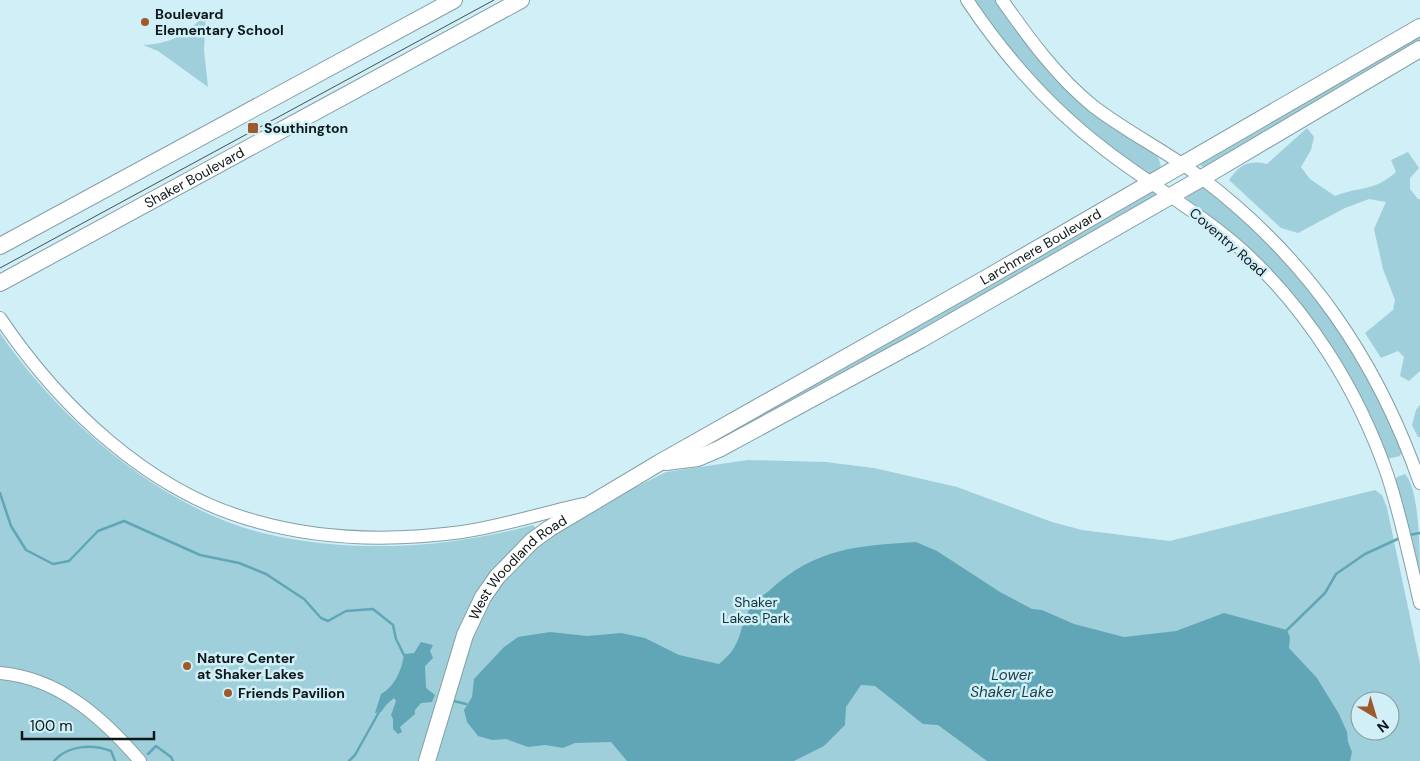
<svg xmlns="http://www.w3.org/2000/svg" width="1420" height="761" font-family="'DM Sans',sans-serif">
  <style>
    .green { fill: #9fcfda; fill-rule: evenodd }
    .water { fill: #61a6b6 }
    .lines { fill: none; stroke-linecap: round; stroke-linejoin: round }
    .stream { stroke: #61a6b6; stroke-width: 2.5 }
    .minor-casing { stroke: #839fa6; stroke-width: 14 }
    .major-casing { stroke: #839fa6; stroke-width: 18 }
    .minor { stroke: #fff; stroke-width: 12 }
    .major { stroke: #fff; stroke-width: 16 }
    .tram { stroke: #425256; stroke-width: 1 }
    .poi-dot { fill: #9e5a2b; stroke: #d1eff7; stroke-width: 2 }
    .labels { text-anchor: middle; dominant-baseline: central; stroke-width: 5; stroke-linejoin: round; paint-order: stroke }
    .poi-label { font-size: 14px; font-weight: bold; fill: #0d181a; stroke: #d1eff7; text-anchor: start }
    .street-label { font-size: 14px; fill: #0d181a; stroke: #d1eff7 }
    .park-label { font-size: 14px; fill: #11343b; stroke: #d1eff7 }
    .water-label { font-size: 15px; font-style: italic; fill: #1b3c44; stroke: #d1eff7 }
  </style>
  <rect width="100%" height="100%" fill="#d1eff7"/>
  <path class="green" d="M 973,0 L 997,0 L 1100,116 L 1158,157 L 1161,166 L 1153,174 L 1147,173 L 1065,112 L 1006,48 Z
    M 206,13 L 204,50 L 208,87 L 158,51 L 143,45 C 171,44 188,34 206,13 Z
    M 1420,32 L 1420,44 L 1206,168 L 1197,164 Z
    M 1307,128 L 1314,137 L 1311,150 L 1301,167 L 1310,179 L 1335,196 C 1360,186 1374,192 1396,172 L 1391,160 L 1408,152 L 1419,168 L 1410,178 L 1410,189 L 1418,199 L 1420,199 L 1420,371 L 1409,381 L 1400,376 L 1404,357 L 1398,351 L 1381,358 L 1365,333 L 1393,310 L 1395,300 L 1383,269 L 1374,229 L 1386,202 L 1369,199 L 1345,208 L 1298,233 L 1281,228 L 1229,180 C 1240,164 1249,160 1267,164 Z
    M 1150,182 L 1171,195 L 759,427 L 659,463 Z
    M 1196,186 C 1210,187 1222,202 1233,211 C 1310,275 1363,360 1402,451 L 1400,456 L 1387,459 L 1329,347 L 1189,202 L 1186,196 Z
    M 0,333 C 58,419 164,511 267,534 C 355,554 447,548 533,525 L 545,540 L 616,497 L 666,472 L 748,460 L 826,462 L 874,468 L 957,487 L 1052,522 L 1082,530 L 1170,541 L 1375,490 L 1382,495 L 1387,508 L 1420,664 L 1420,761 L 0,761 ZM 1360,701 L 1390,701 L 1390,731 L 1360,731 Z
    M 1420,405 L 1420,437 L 1418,437 L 1412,425 L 1416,410 Z
    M 1405,474 C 1420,490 1420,555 1420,581 L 1394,484 L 1397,477 Z"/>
  <path class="water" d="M 916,542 L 937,551 L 1000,592 L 1032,609 L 1042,610 L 1074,624 L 1124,637 L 1176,631 L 1224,613 L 1287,630 L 1290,637 L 1289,648 L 1317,678 L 1339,714 L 1347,732 L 1348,742 L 1352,752 L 1350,761 L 987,761 L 938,725 L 923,724 L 875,686 L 861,685 L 846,707 L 845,725 L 824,746 L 794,761 L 627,761 L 611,742 L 575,743 L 563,748 L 545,745 L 528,747 L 506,739 L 492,740 L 478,736 L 467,722 L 464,710 L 472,697 L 474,679 L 504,647 L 518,637 L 550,632 L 587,636 L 621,633 L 645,638 L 679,655 L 719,664 C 744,644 737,631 750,608 C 754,601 764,595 770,590 C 816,548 856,546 916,542 Z
    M 421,642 L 433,645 L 430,651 L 433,658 L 425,666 L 426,688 L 435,695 L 432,702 L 421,703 L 415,710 L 415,714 L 400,727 L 402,732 L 398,734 L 393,729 L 393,719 L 391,715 L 396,701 L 394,698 L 387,704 L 381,712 L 375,713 L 381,694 C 395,686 402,670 404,654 L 414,653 Z"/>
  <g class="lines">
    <path class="stream" d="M 0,493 L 11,526 L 26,550 L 53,564 L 69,561 L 98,531 L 124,521 L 200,555 L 239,563 L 266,574 L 304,599 L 321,618 L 328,621 L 346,611 L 373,609 L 393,625 L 396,639 L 404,655
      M 1409,535 L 1420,533
      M 1287,630 L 1325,593 L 1336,574 L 1365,554 L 1402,537
      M 450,700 L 466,704
      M 148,754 L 156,746 L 171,757 L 173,761
      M 54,761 C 68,745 92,744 111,751 L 115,761
      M 349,761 L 355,755 L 379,712"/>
    <g class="minor-casing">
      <path id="minor" d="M 967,0 C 1005,57 1049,107 1104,149 C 1149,184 1199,212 1242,250 C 1308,310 1358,390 1387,474 C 1401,516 1410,560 1420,603
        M 1002,0 C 1028,37 1057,77 1093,106 C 1128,133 1168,152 1203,179 C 1308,259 1377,360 1420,483
        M 0,318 C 60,407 149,492 255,521 C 321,540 394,541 462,532 C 503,526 542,513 583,504
        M 0,673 C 59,678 103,718 140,761"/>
    </g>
    <g class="major-casing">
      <g id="major">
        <path d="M 0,246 L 454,0"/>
        <path id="s1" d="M 0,283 L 521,0"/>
        <path d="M 666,462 L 698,458 L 719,449 L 920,340 L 1202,178 L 1420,49"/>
        <path id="s2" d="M 427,761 L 465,635 L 483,597 L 497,577 L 532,541 L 550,528 L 659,463 L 983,280 L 1420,27"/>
      </g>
    </g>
    <use href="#minor" class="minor"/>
    <use href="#major" class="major"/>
    <path class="tram" d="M 0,268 L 494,0"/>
  </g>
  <g class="poi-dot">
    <circle cx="145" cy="22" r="5"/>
    <rect x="247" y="122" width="12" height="12" rx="2.5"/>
    <circle cx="187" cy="666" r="5"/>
    <circle cx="228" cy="693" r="5"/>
  </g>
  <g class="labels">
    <g class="poi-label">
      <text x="155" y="14">Boulevard<tspan x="155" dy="16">Elementary School</tspan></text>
      <text x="264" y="128">Southington</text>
      <text x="197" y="658">Nature Center<tspan x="197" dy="16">at Shaker Lakes</tspan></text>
      <text x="238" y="693">Friends Pavilion</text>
    </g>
    <g class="street-label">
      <text stroke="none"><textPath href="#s1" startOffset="221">Shaker Boulevard</textPath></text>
      <text transform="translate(1228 242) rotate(41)">Coventry Road</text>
      <text stroke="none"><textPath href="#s2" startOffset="836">Larchmere Boulevard</textPath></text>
      <text stroke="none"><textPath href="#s2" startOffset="219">West Woodland Road</textPath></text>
    </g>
    <g class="park-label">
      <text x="756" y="602">Shaker<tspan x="756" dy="16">Lakes Park</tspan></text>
    </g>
    <g class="water-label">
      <text x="1012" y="675">Lower<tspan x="1012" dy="17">Shaker Lake</tspan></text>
    </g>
  </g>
  <g transform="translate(1375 716) rotate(142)"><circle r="24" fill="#d1eff7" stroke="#83999f"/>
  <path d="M0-4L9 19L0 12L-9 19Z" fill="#9e5a2b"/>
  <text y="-8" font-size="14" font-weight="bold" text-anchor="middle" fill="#0d181a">N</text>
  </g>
  <path d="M22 731v8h132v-8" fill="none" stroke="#0d181a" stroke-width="2.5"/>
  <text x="30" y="731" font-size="15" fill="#0d181a" stroke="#d1eff7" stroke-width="4" paint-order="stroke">100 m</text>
</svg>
